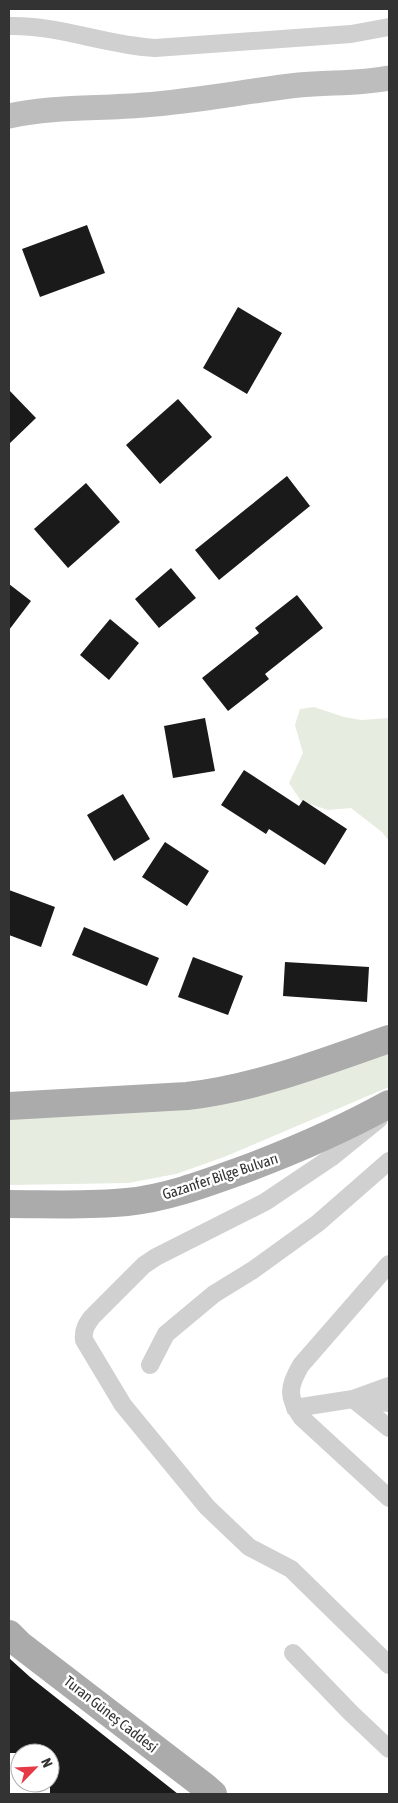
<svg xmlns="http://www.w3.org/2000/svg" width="398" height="1803" font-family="'Asap Condensed',sans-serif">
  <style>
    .green { fill: #e6ecdf }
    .building { fill: #1a1a1a }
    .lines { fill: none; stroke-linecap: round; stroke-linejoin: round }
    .street { stroke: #d0d0d0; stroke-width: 18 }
    .secondary { stroke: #bdbdbd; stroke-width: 25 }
    .primary { stroke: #ababab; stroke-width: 28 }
    .labels { text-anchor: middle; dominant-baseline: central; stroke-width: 5; stroke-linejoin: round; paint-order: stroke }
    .street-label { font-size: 15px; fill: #333; stroke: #fff }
  </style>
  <rect width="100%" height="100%" fill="#fff"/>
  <path class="green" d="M 314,707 L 344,717 L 362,720 L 389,718 L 389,841 L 382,832 L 351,808 L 328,810 L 301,801 L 289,783 L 303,753 L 295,725 L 300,709 Z
    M 389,1043 L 389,1087 L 224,1157 L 176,1174 L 128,1183 L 9,1185 L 9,1114 L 211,1099 Z"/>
  <path class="building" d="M 87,225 L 105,273 L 40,297 L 22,249 Z
    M 238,307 L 282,333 L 247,394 L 203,368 Z
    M 9,390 L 36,418 L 9,444 Z
    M 178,399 L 212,437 L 160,484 L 126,445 Z
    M 287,476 L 310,506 L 219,580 L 195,550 Z
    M 86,483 L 120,522 L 68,568 L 34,529 Z
    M 171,568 L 196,598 L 159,628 L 135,599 Z
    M 9,584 L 31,601 L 9,630 Z
    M 297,595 L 323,628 L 265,674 L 269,679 L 228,711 L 202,678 L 259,633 L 255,628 Z
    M 110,619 L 139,643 L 109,680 L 80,655 Z
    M 205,718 L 215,771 L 173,778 L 164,726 Z
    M 244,770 L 299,806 L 303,800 L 347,829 L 325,865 L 269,829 L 266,834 L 221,805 Z
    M 123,794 L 150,839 L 114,861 L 87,815 Z
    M 165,842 L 209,871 L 187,906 L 142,877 Z
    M 9,890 L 55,907 L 41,947 L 9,935 Z
    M 84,927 L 159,958 L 147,986 L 72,955 Z
    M 193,957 L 243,976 L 228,1015 L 178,997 Z
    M 285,962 L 369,967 L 367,1002 L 283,996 Z
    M 9,1658 L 30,1677 L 178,1794 L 50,1794 L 50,1753 L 9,1753 Z"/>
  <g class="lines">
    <path class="street" d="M 9,26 C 59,25 105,45 155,48 L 351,34 L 389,27
      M 379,1119 L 332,1157 L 265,1202 L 156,1257 L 144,1265 L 92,1317 C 86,1325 83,1330 84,1340 L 123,1405 L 207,1507 L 249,1547 L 291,1569 L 389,1665
      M 389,1264 L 301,1365 C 288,1387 287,1397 302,1418 L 389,1498
      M 150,1365 L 166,1334 L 214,1294 L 253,1270 L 318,1223 L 389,1161
      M 353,1399 L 389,1428
      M 359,1400 L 389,1403
      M 295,1408 L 353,1399 L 389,1386
      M 293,1653 L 351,1713 L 389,1749"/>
    <path class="secondary" d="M 9,116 C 53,106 99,109 144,105 C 196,101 247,91 299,85 C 328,82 360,84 389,78"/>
    <path class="primary" d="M 9,1106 L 187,1096 C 257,1088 323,1062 389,1039
      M 9,1204 C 48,1204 88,1206 127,1202 C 166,1198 204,1184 240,1171 C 291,1152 342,1130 389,1104
      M 9,1634 L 19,1644 L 204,1786 L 213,1794"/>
  </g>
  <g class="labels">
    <g class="street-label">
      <text transform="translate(220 1176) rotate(-18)">Gazanfer Bilge Bulvarı</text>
      <text transform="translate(111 1714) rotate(38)">Turan Güneş Caddesi</text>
    </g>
  </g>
  <rect width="398" height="1803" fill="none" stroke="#333333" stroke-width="20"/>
  <g transform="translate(35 1768) rotate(66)"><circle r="24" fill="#ffffff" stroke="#adadad"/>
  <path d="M0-4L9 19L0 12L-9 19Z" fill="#e63946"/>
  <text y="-8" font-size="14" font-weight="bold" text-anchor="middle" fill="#333333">N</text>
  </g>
</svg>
